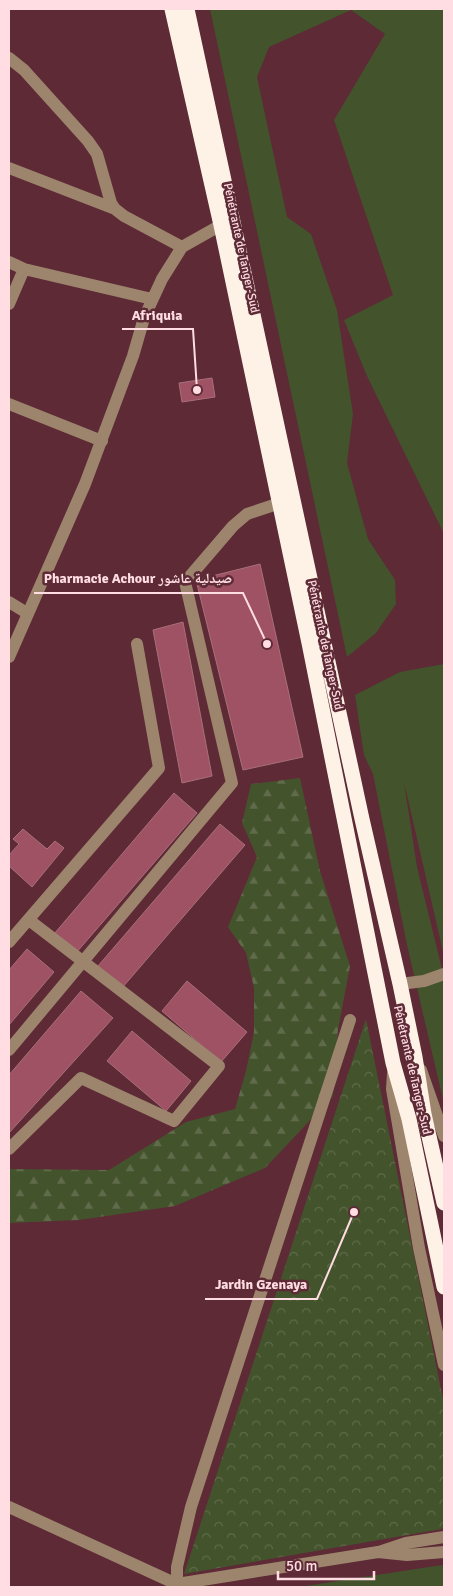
<svg xmlns="http://www.w3.org/2000/svg" width="453" height="1596" font-family="Signika,'Noto Naskh Arabic',sans-serif">
  <style>
    .grass { fill: #43532c }
    .forest { fill: url(#forest-firs) }
    .park { fill: url(#park-crowns) }
    .building { fill: #9e5263; stroke: #a96f7a }
    .lines { fill: none; stroke-linecap: round; stroke-linejoin: round }
    .minor { stroke: #9d856d; stroke-width: 12 }
    .highway { stroke: #fef2e6; stroke-width: 15 }
    .labels { text-anchor: middle; dominant-baseline: central; stroke-width: 5; stroke-linejoin: round; paint-order: stroke }
    .street-label { font-size: 12px; fill: #ffdde2; stroke: #5d2a36 }
    .leader { fill: none; stroke: #ffdde2; stroke-width: 2 }
    .callout-dot { fill: #ffdde2; stroke: #5d2a36; stroke-width: 2 }
    .callout-label { font-size: 14px; text-anchor: middle; font-weight: bold; fill: #ffdde2; stroke: #5d2a36; stroke-width: 5; stroke-linejoin: round; paint-order: stroke }
  </style>
  <defs>
    <pattern id="forest-firs" width="22" height="20" patternUnits="userSpaceOnUse" patternTransform="scale(1.25)"><rect width="22" height="20" fill="#43532c"/><path d="M5 1l3.5 6h-7zM16 11l3.5 6h-7z" fill="#5f6b4a"/></pattern>
    <pattern id="park-crowns" width="20" height="18" patternUnits="userSpaceOnUse" patternTransform="scale(1.25)"><rect width="20" height="18" fill="#43532c"/><path d="M2 6a3 3 0 1 1 6 0M12 15a3 3 0 1 1 6 0" fill="none" stroke="#5f6b4a"/></pattern>
  </defs>
  <rect width="100%" height="100%" fill="#5d2a36"/>
  <path class="grass" d="M 210,9 L 444,9 L 444,534 L 367,376 L 344,320 L 393,295 L 334,120 L 385,34 L 351,10 L 269,47 L 257,77 L 287,217 L 311,234 L 337,310 L 353,414 L 347,463 L 368,539 L 395,580 L 396,604 L 376,633 L 347,657 Z
    M 444,664 L 444,956 L 404,782 L 417,867 L 444,977 L 444,1104 L 407,945 L 373,774 L 364,755 L 355,695 L 400,672 Z
    M 442,1565 L 444,1568 L 444,1587 L 299,1587 Z"/>
  <path class="forest" d="M 300,778 L 320,871 L 350,966 L 338,1030 L 333,1096 L 265,1168 L 175,1206 L 79,1220 L 9,1223 L 9,1169 L 109,1170 L 186,1122 L 235,1109 L 246,1071 L 254,1032 L 254,988 L 246,953 L 228,927 L 257,857 L 242,823 L 251,784 Z"/>
  <path class="park" d="M 366,1019 L 444,1404 L 444,1526 L 442,1529 L 184,1574 Z"/>
  <path class="building" d="M 212,378 L 215,397 L 182,402 L 179,383 Z
    M 260,564 L 303,757 L 243,770 L 196,580 Z
    M 183,622 L 212,776 L 182,783 L 153,630 Z
    M 174,793 L 197,813 L 76,953 L 54,934 Z
    M 220,824 L 245,845 L 122,988 L 98,966 Z
    M 23,829 L 47,849 L 55,841 L 64,848 L 32,887 L 9,866 L 9,855 L 19,844 L 13,839 Z
    M 27,949 L 54,972 L 9,1025 L 9,970 Z
    M 187,981 L 247,1032 L 221,1062 L 162,1011 Z
    M 81,991 L 113,1018 L 9,1133 L 9,1075 Z
    M 132,1031 L 191,1081 L 166,1111 L 107,1061 Z"/>
  <g class="lines">
    <path class="minor" d="M 9,58 L 24,70 L 88,141 L 97,154 L 111,203 L 115,209 L 124,216 L 182,247
      M 9,168 L 115,209
      M 9,262 L 24,269
      M 9,304 L 24,269 L 152,299
      M 9,404 L 102,441
      M 9,602 L 27,613
      M 9,657 L 85,484 L 133,356 L 144,318 L 162,279 L 182,247 L 221,225
      M 9,942 L 159,768 L 137,644
      M 400,984 L 424,981 L 444,974
      M 9,1050 L 232,783 L 185,582 L 233,526 L 247,514 L 280,503
      M 421,1070 L 444,1136
      M 393,1073 L 392,1089 L 419,1248 L 444,1365
      M 9,1149 L 81,1078 L 174,1121 L 219,1066 L 29,920
      M 9,1507 L 183,1587
      M 379,1552 L 406,1543 L 444,1537
      M 177,1584 L 378,1552 L 407,1555 L 444,1552
      M 174,1587 L 177,1584 L 177,1567 L 191,1507 L 350,1020"/>
    <path class="highway" d="M 172,9 L 221,225 L 309,643 L 393,1063 L 409,1119 L 444,1287
      M 187,9 L 362,819 L 400,984 L 415,1057 L 424,1114 L 444,1203"/>
  </g>
  <g class="labels">
    <g class="street-label">
      <text transform="translate(241 248) rotate(78)">Pénétrante de Tanger-Sud</text>
      <text transform="translate(325 645) rotate(78)">Pénétrante de Tanger-Sud</text>
      <text transform="translate(412 1070) rotate(77)">Pénétrante de Tanger-Sud</text>
    </g>
  </g>
  <path class="leader" d="M197 390L193 329H122M267 644L243 593H34M354 1212L317 1299H205"/>
  <g class="callout-dot">
    <circle cx="197" cy="390" r="5"/>
    <circle cx="267" cy="644" r="5"/>
    <circle cx="354" cy="1212" r="5"/>
  </g>
  <g class="callout-label">
    <text x="157" y="320">Afriquia</text>
    <text x="138" y="583">Pharmacie Achour صيدلية عاشور</text>
    <text x="261" y="1289">Jardin Gzenaya</text>
  </g>
  <rect width="453" height="1596" fill="none" stroke="#ffdde2" stroke-width="20"/>
  <path d="M278 1571v8h96v-8" fill="none" stroke="#ffdde2" stroke-width="2.5"/>
  <text x="286" y="1571" font-size="15" fill="#ffdde2" stroke="#5d2a36" stroke-width="4" paint-order="stroke">50 m</text>
</svg>
